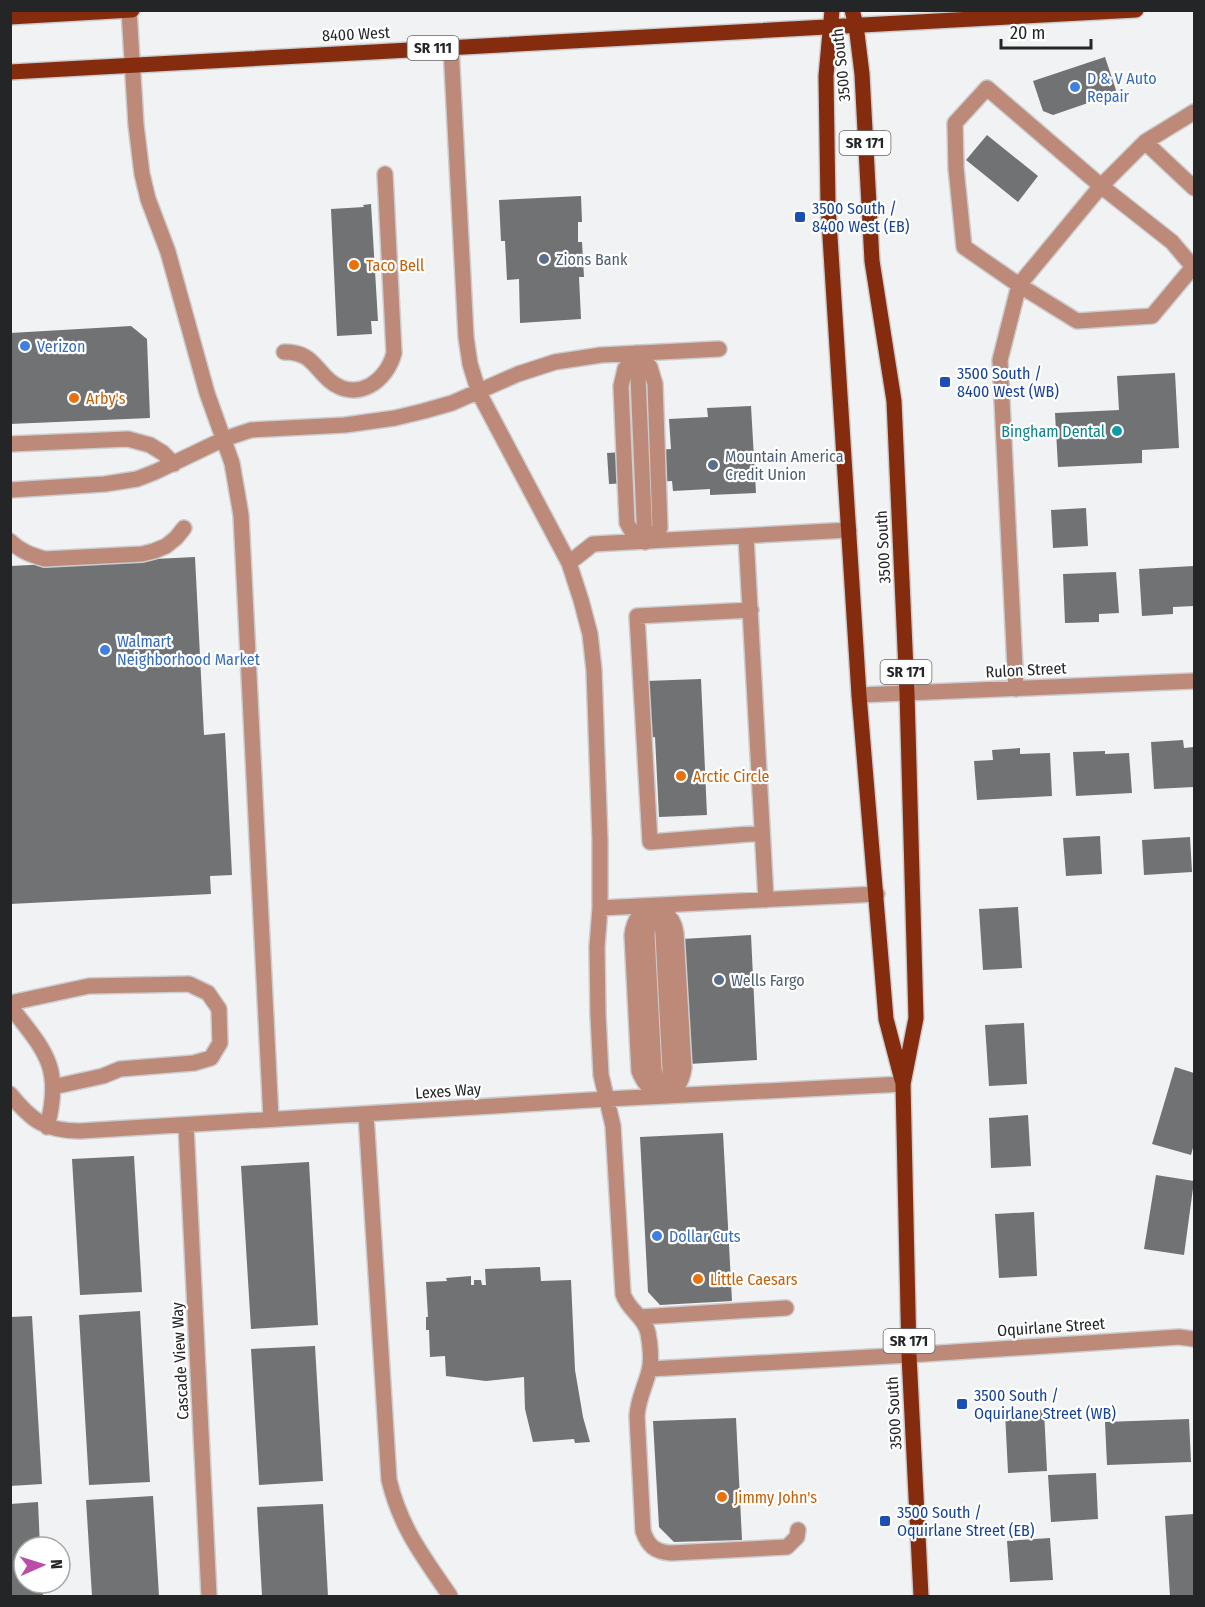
<svg xmlns="http://www.w3.org/2000/svg" width="1205" height="1607" font-family="'Fira Sans Condensed',sans-serif">
  <style>
    .building { fill: #717274 }
    .lines { fill: none; stroke-linecap: round; stroke-linejoin: round }
    .minor-casing { stroke: #cccdcf; stroke-width: 18 }
    .major-casing { stroke: #cccdcf; stroke-width: 18 }
    .minor { stroke: #bd8979; stroke-width: 15 }
    .major { stroke: #852c0f; stroke-width: 15 }
    .shop-dot { fill: #3f7fe0; stroke: #fff; stroke-width: 2 }
    .transit-dot { fill: #1a4fb4; stroke: #fff; stroke-width: 2 }
    .service-dot { fill: #5c6f8a; stroke: #fff; stroke-width: 2 }
    .food-dot { fill: #e8710a; stroke: #fff; stroke-width: 2 }
    .culture-dot { fill: #0f9aa8; stroke: #fff; stroke-width: 2 }
    .labels { text-anchor: middle; dominant-baseline: central; stroke-width: 4.5; stroke-linejoin: round; paint-order: stroke }
    .shield { fill: #fff; stroke: #666667; stroke-width: 1.5 }
    .shield-label { font-size: 15px; font-weight: bold; fill: #242526 }
    .street-label { font-size: 16px; fill: #242526; stroke: #fff }
    .shop-label { font-size: 16px; fill: #366cbe; stroke: #fff; text-anchor: start }
    .transit-label { font-size: 16px; fill: #164399; stroke: #fff; text-anchor: start }
    .service-label { font-size: 16px; fill: #4e5e75; stroke: #fff; text-anchor: start }
    .food-label { font-size: 16px; fill: #c56008; stroke: #fff; text-anchor: start }
    .culture-label { font-size: 16px; fill: #0d838f; stroke: #fff; text-anchor: end }
  </style>
  <rect width="100%" height="100%" fill="#f1f2f4"/>
  <path class="building" d="M 1105,57 L 1117,93 L 1053,115 L 1043,111 L 1033,81 Z
    M 987,135 L 1038,176 L 1018,202 L 966,160 Z
    M 581,196 L 582,222 L 578,222 L 578,242 L 582,242 L 584,277 L 579,277 L 581,319 L 520,323 L 519,279 L 507,280 L 505,241 L 501,241 L 499,200 Z
    M 371,204 L 378,321 L 371,321 L 372,334 L 337,336 L 331,209 L 364,207 L 363,205 Z
    M 131,326 L 147,339 L 150,418 L 10,424 L 10,333 Z
    M 1175,373 L 1179,448 L 1142,450 L 1142,463 L 1058,467 L 1055,413 L 1119,410 L 1117,376 Z
    M 751,406 L 756,493 L 710,495 L 710,489 L 673,491 L 672,481 L 609,484 L 607,453 L 671,449 L 669,419 L 708,417 L 707,408 Z
    M 1086,508 L 1088,546 L 1053,548 L 1051,510 Z
    M 195,557 L 204,735 L 225,733 L 232,875 L 210,876 L 211,894 L 10,904 L 10,566 Z
    M 1194,566 L 1194,606 L 1173,607 L 1173,614 L 1142,616 L 1139,569 Z
    M 1116,572 L 1119,613 L 1099,614 L 1099,622 L 1065,623 L 1063,574 Z
    M 701,679 L 707,815 L 659,817 L 655,737 L 649,738 L 646,681 Z
    M 1183,740 L 1184,748 L 1194,747 L 1194,787 L 1154,789 L 1151,742 Z
    M 1020,748 L 1020,754 L 1050,753 L 1052,796 L 977,800 L 974,761 L 993,760 L 992,750 Z
    M 1105,751 L 1105,754 L 1129,753 L 1132,793 L 1076,796 L 1073,752 Z
    M 1100,836 L 1102,874 L 1066,876 L 1063,838 Z
    M 1190,837 L 1192,872 L 1144,875 L 1142,840 Z
    M 1018,907 L 1022,968 L 983,970 L 979,909 Z
    M 751,935 L 757,1060 L 689,1064 L 689,1058 L 642,1060 L 640,1023 L 687,1021 L 682,939 Z
    M 1024,1023 L 1027,1084 L 989,1086 L 985,1025 Z
    M 1175,1067 L 1194,1073 L 1194,1144 L 1191,1155 L 1152,1144 Z
    M 1028,1115 L 1031,1166 L 991,1168 L 989,1118 Z
    M 723,1133 L 732,1301 L 660,1305 L 648,1292 L 640,1137 Z
    M 134,1156 L 142,1292 L 80,1295 L 72,1159 Z
    M 309,1162 L 318,1325 L 251,1329 L 241,1166 Z
    M 1156,1175 L 1194,1181 L 1184,1255 L 1144,1249 Z
    M 1034,1212 L 1037,1276 L 999,1278 L 995,1214 Z
    M 540,1267 L 541,1281 L 571,1280 L 575,1370 L 583,1417 L 590,1442 L 575,1443 L 574,1439 L 533,1442 L 525,1409 L 524,1377 L 486,1381 L 446,1376 L 445,1356 L 430,1357 L 429,1330 L 426,1330 L 426,1317 L 428,1317 L 426,1282 L 447,1281 L 446,1278 L 471,1276 L 471,1285 L 474,1285 L 474,1280 L 481,1280 L 482,1285 L 486,1285 L 485,1269 Z
    M 140,1311 L 150,1482 L 89,1485 L 79,1315 Z
    M 32,1316 L 42,1484 L 10,1486 L 10,1317 Z
    M 315,1346 L 323,1481 L 259,1485 L 251,1349 Z
    M 1044,1410 L 1047,1471 L 1008,1473 L 1005,1412 Z
    M 736,1418 L 742,1540 L 674,1542 L 659,1527 L 653,1421 Z
    M 1189,1419 L 1191,1462 L 1107,1465 L 1105,1422 Z
    M 1096,1473 L 1098,1519 L 1051,1522 L 1048,1475 Z
    M 153,1496 L 159,1596 L 92,1596 L 86,1500 Z
    M 38,1502 L 40,1547 L 24,1547 L 24,1583 L 42,1583 L 43,1596 L 10,1596 L 10,1504 Z
    M 323,1504 L 328,1596 L 262,1596 L 257,1507 Z
    M 1194,1514 L 1194,1596 L 1170,1596 L 1165,1516 Z
    M 1050,1538 L 1053,1580 L 1010,1582 L 1007,1541 Z"/>
  <g class="lines">
    <g class="minor-casing">
      <path id="minor" d="M 129,10 L 136,125 L 142,174 L 148,199 L 168,252 L 207,393 L 232,463 L 241,515 L 271,1119
        M 451,47 L 466,337 L 470,364 L 479,393 L 569,563 L 581,600 L 590,634 L 594,670 L 600,840 L 600,908 L 597,947 L 598,1015 L 601,1075 L 613,1126 L 623,1294 C 628,1310 645,1317 648,1333 C 650,1343 652,1361 649,1371 C 645,1387 638,1399 637,1416 L 643,1531 C 648,1546 655,1552 671,1553 L 787,1547 L 797,1537 L 798,1530
        M 1194,112 L 1145,142 L 1101,186 L 1172,242 L 1194,268
        M 1145,142 L 1194,188
        M 284,352 C 311,352 313,366 330,381 C 357,403 387,381 394,353 L 385,174
        M 637,353 L 650,367 L 655,384 L 660,528 L 652,539 L 645,542
        M 637,353 L 625,369 L 621,386 L 627,523 L 633,534 L 645,542
        M 637,353 L 645,542
        M 10,444 L 128,439 L 150,445 L 163,453 L 174,464
        M 10,490 L 105,484 L 137,479 L 155,472 L 224,439 L 251,430 L 345,425 L 395,418 L 424,411 L 452,403 L 518,374 L 555,362 L 601,355 L 719,349
        M 746,536 L 766,900
        M 10,541 C 20,551 31,555 45,559 L 142,554 L 154,551 L 166,546 L 176,538 L 184,528
        M 569,563 L 593,544 L 849,530
        M 751,610 L 637,616 L 650,842 L 762,833
        M 1016,689 L 1000,360 L 1019,285 L 964,247 L 956,168 L 955,123 L 987,88 L 1101,186 L 1019,285 L 1077,321 L 1152,316 L 1193,267
        M 859,695 L 1194,681
        M 654,906 C 667,912 674,919 676,933 L 684,1068 C 682,1082 677,1090 664,1096 C 651,1091 644,1084 639,1071 L 632,935 C 634,919 640,912 654,906 Z
        M 654,906 L 648,919 L 647,935 L 654,1070 L 657,1084 L 664,1096
        M 654,906 L 661,919 L 663,934 L 670,1069 L 670,1083 L 664,1096
        M 600,908 L 877,894
        M 10,1003 L 89,986 L 189,984 L 208,993 L 219,1009 L 220,1043 L 211,1058 L 194,1063 L 120,1069 L 103,1076 L 53,1087
        M 10,1006 C 45,1051 63,1067 47,1127
        M 10,1094 C 31,1120 45,1131 80,1131 L 607,1099 L 903,1084
        M 366,1114 L 389,1480 C 401,1529 423,1556 450,1596
        M 186,1125 L 209,1596
        M 640,1317 L 786,1308
        M 650,1369 L 909,1355 L 1179,1337 L 1194,1339"/>
    </g>
    <g class="major-casing">
      <path id="major" d="M 832,10 L 826,76 L 828,205 L 859,695 L 886,1019 L 902,1080
        M 852,10 L 856,25 L 862,74 L 872,261 L 894,401 L 907,693 L 916,1018 L 903,1084 L 909,1355 L 921,1596
        M 10,17 L 132,10
        M 10,72 L 1136,10"/>
    </g>
    <use href="#minor" class="minor"/>
    <use href="#major" class="major"/>
  </g>
  <g class="shop-dot">
    <circle cx="1075" cy="87" r="6"/>
    <circle cx="25" cy="346" r="6"/>
    <circle cx="105" cy="650" r="6"/>
    <circle cx="657" cy="1236" r="6"/>
  </g>
  <g class="transit-dot">
    <rect x="794" y="211" width="12" height="12" rx="3"/>
    <rect x="939" y="376" width="12" height="12" rx="3"/>
    <rect x="956" y="1398" width="12" height="12" rx="3"/>
    <rect x="879" y="1515" width="12" height="12" rx="3"/>
  </g>
  <g class="service-dot">
    <circle cx="544" cy="259" r="6"/>
    <circle cx="713" cy="465" r="6"/>
    <circle cx="719" cy="980" r="6"/>
  </g>
  <g class="food-dot">
    <circle cx="354" cy="265" r="6"/>
    <circle cx="74" cy="398" r="6"/>
    <circle cx="681" cy="776" r="6"/>
    <circle cx="698" cy="1279" r="6"/>
    <circle cx="722" cy="1497" r="6"/>
  </g>
  <circle class="culture-dot" cx="1117" cy="431" r="6"/>
  <g class="labels">
    <g class="shield">
      <rect x="407.5" y="36" width="51" height="24" rx="4.5"/>
      <rect x="839.5" y="131" width="51" height="24" rx="4.5"/>
      <rect x="880.5" y="660" width="51" height="24" rx="4.5"/>
      <rect x="883.5" y="1329" width="51" height="24" rx="4.5"/>
    </g>
    <g class="shield-label">
      <text x="433" y="48">SR 111</text>
      <text x="865" y="143">SR 171</text>
      <text x="906" y="672">SR 171</text>
      <text x="909" y="1341">SR 171</text>
    </g>
    <g class="street-label">
      <text transform="translate(356 34) rotate(-3)">8400 West</text>
      <text transform="translate(841 65) rotate(-96)">3500 South</text>
      <text transform="translate(883 547) rotate(-93)">3500 South</text>
      <text transform="translate(1026 670) rotate(-3)">Rulon Street</text>
      <text transform="translate(448 1091) rotate(-4)">Lexes Way</text>
      <text transform="translate(1051 1327) rotate(-4)">Oquirlane Street</text>
      <text transform="translate(180 1361) rotate(-93)">Cascade View Way</text>
      <text transform="translate(894 1413) rotate(-93)">3500 South</text>
    </g>
    <g class="shop-label">
      <text x="1087" y="78">D &amp; V Auto<tspan x="1087" dy="18">Repair</tspan></text>
      <text x="37" y="346">Verizon</text>
      <text x="117" y="641">Walmart<tspan x="117" dy="18">Neighborhood Market</tspan></text>
      <text x="669" y="1236">Dollar Cuts</text>
    </g>
    <g class="transit-label">
      <text x="812" y="208">3500 South /<tspan x="812" dy="18">8400 West (EB)</tspan></text>
      <text x="957" y="373">3500 South /<tspan x="957" dy="18">8400 West (WB)</tspan></text>
      <text x="974" y="1395">3500 South /<tspan x="974" dy="18">Oquirlane Street (WB)</tspan></text>
      <text x="897" y="1512">3500 South /<tspan x="897" dy="18">Oquirlane Street (EB)</tspan></text>
    </g>
    <g class="service-label">
      <text x="556" y="259">Zions Bank</text>
      <text x="725" y="456">Mountain America<tspan x="725" dy="18">Credit Union</tspan></text>
      <text x="731" y="980">Wells Fargo</text>
    </g>
    <g class="food-label">
      <text x="366" y="265">Taco Bell</text>
      <text x="86" y="398">Arby's</text>
      <text x="693" y="776">Arctic Circle</text>
      <text x="710" y="1279">Little Caesars</text>
      <text x="734" y="1497">Jimmy John's</text>
    </g>
    <g class="culture-label">
      <text x="1105" y="431">Bingham Dental</text>
    </g>
  </g>
  <rect width="1205" height="1607" fill="none" stroke="#242526" stroke-width="24"/>
  <g transform="translate(42 1565) rotate(87)"><circle r="28" fill="#ffffff" stroke="#a7a8a8" stroke-width="1.5"/>
  <path d="M0-4.5L10 22L0 15L-10 22Z" fill="#bb4ca9"/>
  <text y="-9" font-size="16" font-weight="bold" text-anchor="middle" fill="#242526">N</text>
  </g>
  <path d="M1001 39v9h90v-9" fill="none" stroke="#242526" stroke-width="3"/>
  <text x="1010" y="39" font-size="18" fill="#242526" stroke="#ffffff" stroke-width="4.5" paint-order="stroke">20 m</text>
</svg>
